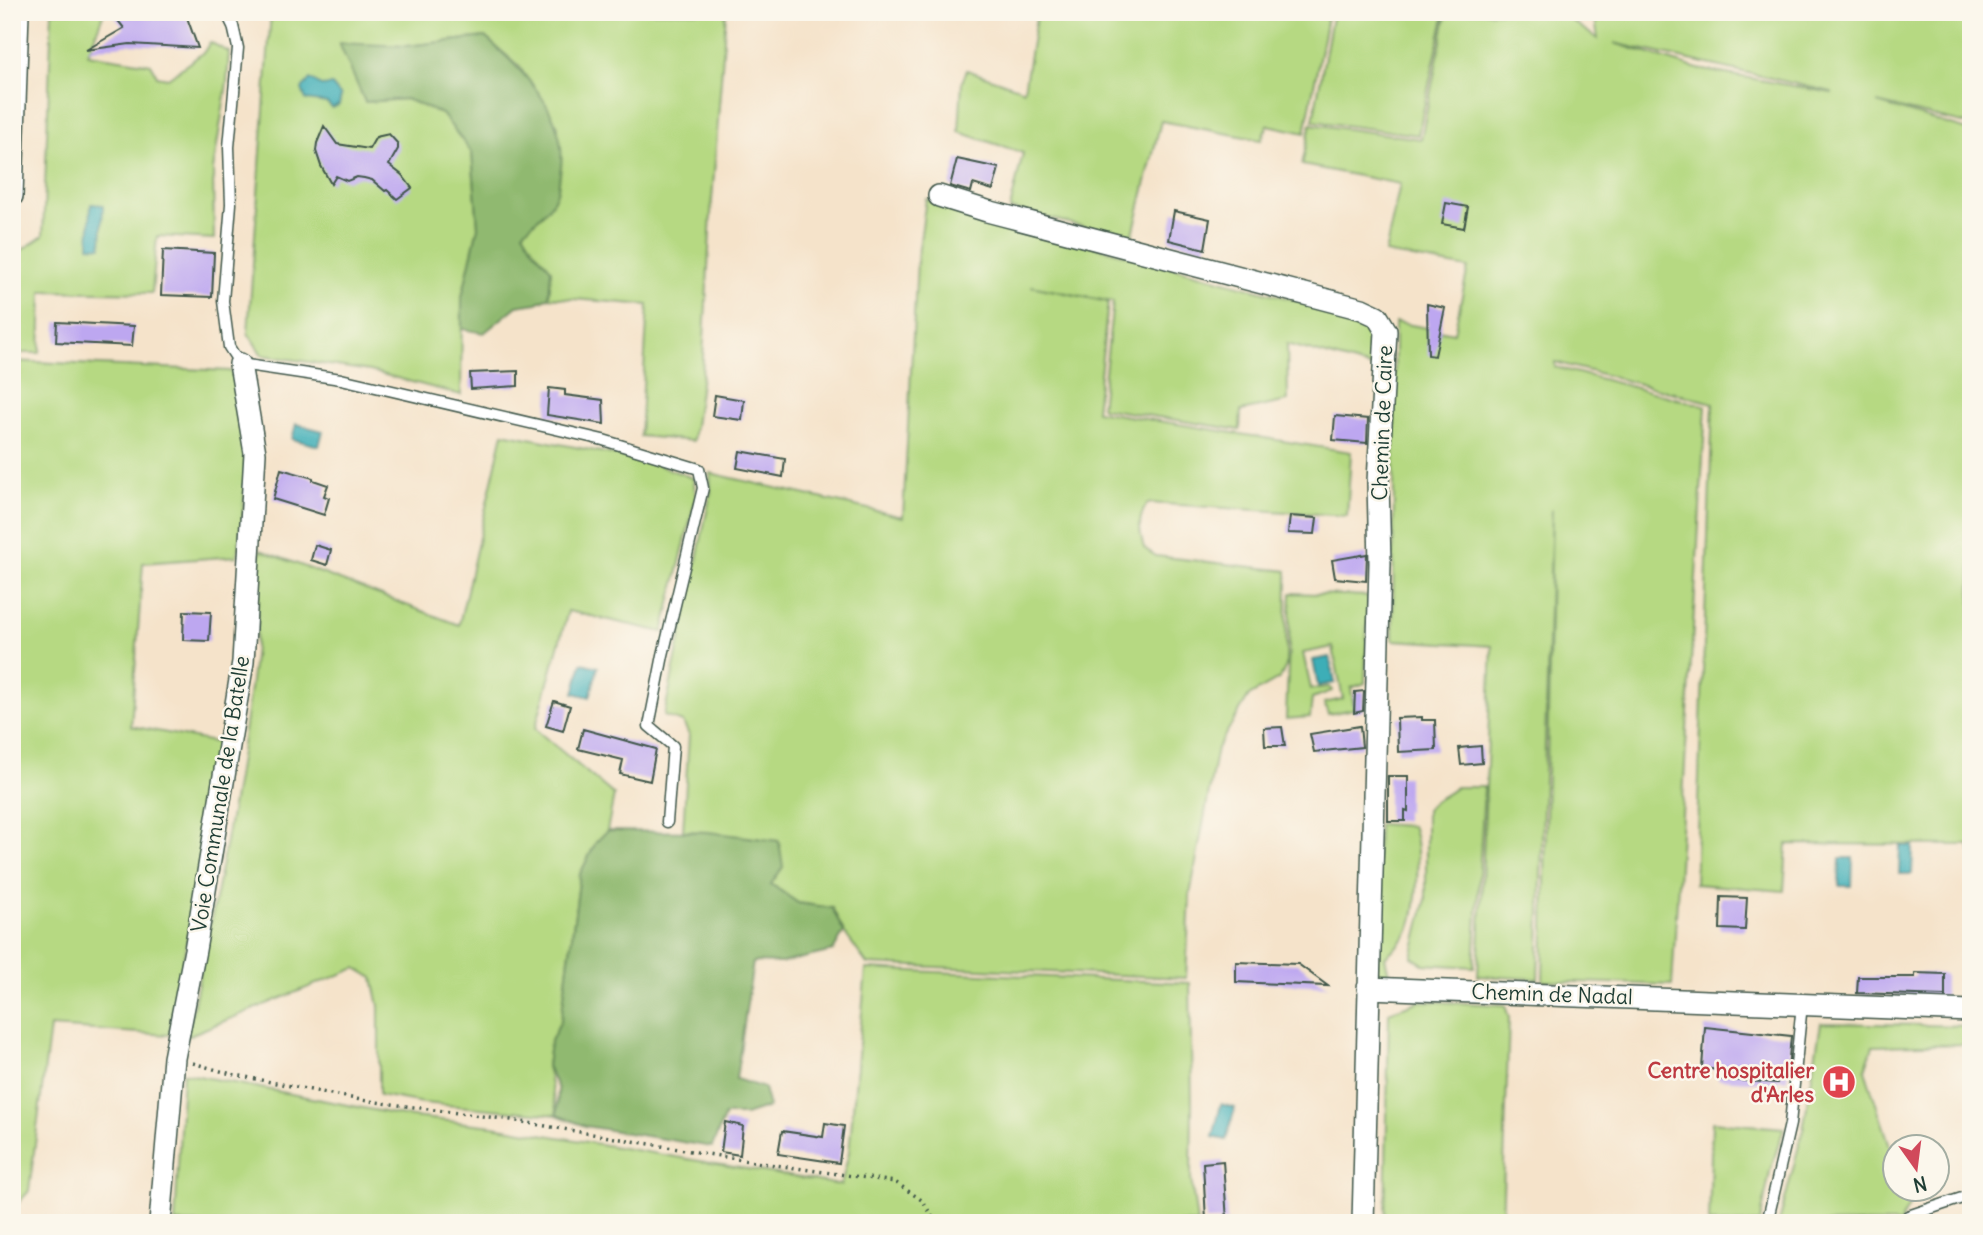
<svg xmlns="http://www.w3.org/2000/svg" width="1983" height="1235" font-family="Delius,sans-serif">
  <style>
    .green { fill: #b6d982; stroke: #6a8b5b; stroke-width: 2; fill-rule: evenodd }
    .forest { fill: #90b970; stroke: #587b52; stroke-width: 2 }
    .water { fill: #3daeb7; stroke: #2e7676; stroke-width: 2 }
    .building { fill: #bda7f0 }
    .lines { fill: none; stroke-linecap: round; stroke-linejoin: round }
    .service-casing { stroke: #3f564a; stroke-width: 13 }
    .minor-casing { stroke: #3f564a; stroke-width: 24 }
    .path { stroke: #3f564a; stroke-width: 3.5; stroke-dasharray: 2 5; stroke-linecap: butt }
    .service { stroke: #fff; stroke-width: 10 }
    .minor { stroke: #fff; stroke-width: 21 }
    .labels { text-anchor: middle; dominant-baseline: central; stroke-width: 5; stroke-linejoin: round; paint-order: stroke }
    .street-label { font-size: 21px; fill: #1f3d34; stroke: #fbf7ec }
    .health-label { font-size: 21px; font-weight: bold; fill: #be3a42; stroke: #fbf7ec; text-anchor: end }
  </style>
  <rect width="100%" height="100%" fill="#fbf7ec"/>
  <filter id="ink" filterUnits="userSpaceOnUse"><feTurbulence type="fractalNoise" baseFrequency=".0143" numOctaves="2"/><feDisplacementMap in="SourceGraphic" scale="14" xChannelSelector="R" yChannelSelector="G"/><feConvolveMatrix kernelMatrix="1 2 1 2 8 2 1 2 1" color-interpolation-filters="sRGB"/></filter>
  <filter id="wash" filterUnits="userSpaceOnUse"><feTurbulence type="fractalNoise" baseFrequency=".00686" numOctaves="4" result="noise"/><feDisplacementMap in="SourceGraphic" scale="28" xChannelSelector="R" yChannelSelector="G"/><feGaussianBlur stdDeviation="1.57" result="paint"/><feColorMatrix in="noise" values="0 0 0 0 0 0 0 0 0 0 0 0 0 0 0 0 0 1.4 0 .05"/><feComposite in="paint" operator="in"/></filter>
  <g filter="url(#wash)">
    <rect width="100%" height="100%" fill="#f5e3ca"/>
    <path class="green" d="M 52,12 L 104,12 L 88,54 L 151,64 L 157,76 L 168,78 L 204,52 L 210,42 L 229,52 L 227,83 L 213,170 L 214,239 L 157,236 L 152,293 L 42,291 L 40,353 L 12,353 L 12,253 L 19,252 L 43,236 Z
      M 271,12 L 726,12 L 711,214 L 702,375 L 693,441 L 640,436 L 648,305 L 549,297 L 551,269 L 534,250 L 523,232 L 556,195 L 558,126 L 519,66 L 485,37 L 406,46 L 340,44 L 365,102 L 406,99 L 442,114 L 472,153 L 478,227 L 462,297 L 461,395 L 370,371 L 262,355 L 248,333 Z
      M 1037,12 L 1328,12 L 1305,133 L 1268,125 L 1261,140 L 1161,121 L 1132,238 L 1010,209 L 1023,153 L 959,132 L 962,82 L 967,70 L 1024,90 Z
      M 1333,12 L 1445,12 L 1418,135 L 1313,121 Z
      M 1447,12 L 1559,12 L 1598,39 L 1594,12 L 1971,12 L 1971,125 L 1877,103 L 1971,131 L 1971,853 L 1970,845 L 1787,844 L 1784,891 L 1695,884 L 1713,403 L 1555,362 L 1555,367 L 1706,406 L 1672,985 L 1543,981 L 1552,508 L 1538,979 L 1478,976 L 1492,646 L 1393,640 L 1395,322 L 1454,333 L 1468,268 L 1385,253 L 1400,184 L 1302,165 L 1311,124 L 1421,139 ZM 1614,43 L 1832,92 L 1832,93 L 1698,69 Z
      M 926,199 L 973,214 L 1370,320 C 1376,335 1384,353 1373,368 L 1287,344 L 1288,401 L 1241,411 L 1240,430 L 1101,408 L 1113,302 L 1031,286 L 1108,302 L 1096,411 L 1351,452 L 1347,516 L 1148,503 C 1137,517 1139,532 1144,548 L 1156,556 L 1287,571 L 1286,666 L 1280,678 L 1249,696 L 1217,748 L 1190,895 L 1186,978 L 867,964 L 844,932 L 832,908 L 798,903 L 771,884 L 709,832 L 683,831 L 689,735 L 683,722 L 664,716 L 711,492 L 710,473 L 903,517 L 917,262 Z
      M 12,361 L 230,371 C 233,376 237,381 239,386 C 251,423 245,517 237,556 L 143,563 L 131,726 L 224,744 L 169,1035 L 50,1027 L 29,1191 L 12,1210 Z
      M 503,433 L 647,461 L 693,478 L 696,497 L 663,632 L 568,611 L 535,729 L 614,795 L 607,831 L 596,843 L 580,874 L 561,1020 L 550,1043 L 547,1066 L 557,1115 L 423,1103 L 379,1095 L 379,1006 L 373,978 L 356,968 L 187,1036 C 214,910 239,784 254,657 C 258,622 258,585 260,550 L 459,625 Z
      M 1291,593 L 1368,596 L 1365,683 L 1351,688 L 1354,709 L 1328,714 L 1324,703 L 1343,699 L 1333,647 L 1303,653 L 1311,689 L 1330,687 L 1332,691 L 1312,698 L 1310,717 L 1286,719 Z
      M 1456,787 L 1484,787 L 1474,967 L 1423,964 L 1412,957 L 1426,899 L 1426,810 C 1433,798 1447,796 1456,787 Z
      M 1378,824 L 1412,826 C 1421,847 1418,912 1408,932 C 1403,942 1393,950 1385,957 L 1389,974 L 1385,980 L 1372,981 Z
      M 866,969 L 1190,983 L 1192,1106 L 1191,1178 L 1197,1223 L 175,1223 L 183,1073 L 404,1116 L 493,1126 L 841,1185 L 849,1152 Z
      M 1420,1001 L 1505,1005 L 1509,1018 L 1502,1223 L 1385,1223 L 1389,1012 Z
      M 1821,1023 L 1971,1026 L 1971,1044 L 1873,1046 L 1865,1070 L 1895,1161 L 1896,1190 L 1905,1190 L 1910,1204 L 1900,1223 L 1779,1223 L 1803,1130 Z
      M 1712,1122 L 1784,1128 L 1770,1171 L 1760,1223 L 1709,1223 Z"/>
    <path class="forest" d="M 485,37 C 524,71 571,116 560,174 C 559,180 559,189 556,195 C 550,210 534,222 523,232 L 534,250 L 551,269 L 549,297 L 537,303 L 517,306 L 484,333 L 462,329 L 462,297 L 478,227 L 472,153 L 442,114 L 406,99 L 365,102 L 339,43 L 406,46 Z
      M 607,831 L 708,832 L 779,841 L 783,867 L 771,884 L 798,903 L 832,908 L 844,932 L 833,951 L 781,963 L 753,962 L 736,1079 L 764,1088 L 769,1107 L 745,1115 L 725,1115 L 712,1147 L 585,1126 L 557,1115 L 558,1089 L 547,1066 L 550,1043 L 561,1020 L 580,874 L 596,842 Z"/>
    <path class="water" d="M 310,79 L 321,86 L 332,85 L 341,96 L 339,105 L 332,108 L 327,103 L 306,100 L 302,89 Z
      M 91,204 L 103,205 L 101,247 L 89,246 Z
      M 296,424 L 323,431 L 319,446 L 292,439 Z
      M 1330,657 L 1335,683 L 1318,686 L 1313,660 Z
      M 582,663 L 598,667 L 590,697 L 574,693 Z
      M 1900,846 L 1913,846 L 1912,874 L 1899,874 Z
      M 1840,858 L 1853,858 L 1852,886 L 1839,886 Z
      M 1221,1104 L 1235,1108 L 1226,1140 L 1213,1137 Z"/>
    <g id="blocks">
      <path class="building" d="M 111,12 L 185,12 L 198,48 L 130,44 L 86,50 L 124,28 Z
        M 324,126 L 337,144 L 369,149 L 376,137 L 389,134 L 398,144 L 398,149 L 389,165 L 402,175 L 412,188 L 397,199 L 387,190 L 385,191 L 372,180 L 364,178 L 357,177 L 347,181 L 336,176 L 331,184 L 321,166 L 316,151 L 317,143 Z
        M 957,159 L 999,168 L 993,190 L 973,184 L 971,192 L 950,186 Z
        M 1446,203 L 1468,207 L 1464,228 L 1442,224 Z
        M 1174,211 L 1210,219 L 1205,249 L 1169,240 Z
        M 163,250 L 214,253 L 212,297 L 161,295 Z
        M 1427,304 L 1445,308 L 1435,356 L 1428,355 Z
        M 57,322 L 134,326 L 132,346 L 56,342 Z
        M 518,371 L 518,386 L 471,389 L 470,373 Z
        M 549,388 L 565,390 L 565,395 L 603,400 L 604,424 L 547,415 Z
        M 715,395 L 744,400 L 742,420 L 712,416 Z
        M 1335,416 L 1368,419 L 1367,443 L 1333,440 Z
        M 740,451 L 785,459 L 783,477 L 737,468 Z
        M 281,469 L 313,478 L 313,480 L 328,485 L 324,496 L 329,498 L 324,515 L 273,499 Z
        M 1290,516 L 1317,518 L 1315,534 L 1288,533 Z
        M 315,545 L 331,550 L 327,565 L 311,560 Z
        M 1367,554 L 1366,581 L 1335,578 L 1332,560 Z
        M 184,611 L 211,612 L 209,641 L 183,640 Z
        M 1364,691 L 1363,711 L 1354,713 L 1355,692 Z
        M 554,701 L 570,706 L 563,731 L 546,726 Z
        M 1422,717 L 1422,720 L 1435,720 L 1436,750 L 1398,752 L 1397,718 Z
        M 1360,726 L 1362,747 L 1314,752 L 1310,734 Z
        M 1282,727 L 1285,746 L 1265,746 L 1264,728 Z
        M 583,729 L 656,749 L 650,781 L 620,774 L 623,760 L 578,749 Z
        M 1481,746 L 1482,763 L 1461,765 L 1459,748 Z
        M 1388,776 L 1408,776 L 1408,811 L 1405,810 L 1405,821 L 1388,821 Z
        M 1721,897 L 1747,898 L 1745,930 L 1720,929 Z
        M 1236,962 L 1298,964 L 1328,986 L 1236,982 Z
        M 1915,973 L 1945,974 L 1945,996 L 1857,993 L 1858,977 L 1915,977 Z
        M 1705,1027 L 1791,1036 L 1787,1080 L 1778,1079 L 1777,1083 L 1718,1079 L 1718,1070 L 1702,1068 Z
        M 725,1122 L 743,1126 L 740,1155 L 721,1152 Z
        M 825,1123 L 844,1126 L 839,1163 L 778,1154 L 782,1131 L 823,1137 Z
        M 1223,1161 L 1227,1221 L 1206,1221 L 1203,1163 Z"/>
    </g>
  </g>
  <g filter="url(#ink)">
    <use href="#blocks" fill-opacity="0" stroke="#3f564a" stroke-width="2"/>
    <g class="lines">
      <g class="service-casing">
        <path id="service" d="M 226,12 L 233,26 L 238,48 L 229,147 L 231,204 L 223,301 L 229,347 L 240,364 L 341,379 L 603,440 L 699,469 L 703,488 L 663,655 L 649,726 L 673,746 L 667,822
          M 1767,1223 L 1790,1124 L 1802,1004
          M 1905,1223 L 1908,1216 L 1971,1195"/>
      </g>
      <g class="minor-casing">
        <path id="minor" d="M 12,196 L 18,12
          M 939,196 L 987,211 L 1362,309 L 1377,316 L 1386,331 L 1378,482 L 1380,563 L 1363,1223
          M 1368,988 L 1971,1011
          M 160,1223 L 174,1058 L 195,950 L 243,662 L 255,453 L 240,364"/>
      </g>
      <path class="path" d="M 193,1063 L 231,1074 L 361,1100 L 511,1120 L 754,1162 L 895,1182 L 923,1201 L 936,1223"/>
      <use href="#service" class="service"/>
      <use href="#minor" class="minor"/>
    </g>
  </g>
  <defs>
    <g id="hospital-disc" transform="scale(1.75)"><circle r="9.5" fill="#e0444e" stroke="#fbf7ec"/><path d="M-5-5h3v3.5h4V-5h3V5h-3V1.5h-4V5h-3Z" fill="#fff"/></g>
  </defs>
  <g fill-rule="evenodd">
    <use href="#hospital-disc" x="1839" y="1082"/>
  </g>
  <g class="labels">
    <g class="street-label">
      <text transform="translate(1382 423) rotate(-88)">Chemin de Caire</text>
      <text transform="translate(220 794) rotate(-81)">Voie Communale de la Batelle</text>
      <text transform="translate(1552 994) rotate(2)">Chemin de Nadal</text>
    </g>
    <g class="health-label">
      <text x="1814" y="1070">Centre hospitalier<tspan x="1814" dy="24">d'Arles</tspan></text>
    </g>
  </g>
  <rect width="1983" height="1235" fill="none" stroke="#fbf7ec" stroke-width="42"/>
  <g transform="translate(1916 1168) rotate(166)"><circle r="33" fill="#fbf7ec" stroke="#a3ada2" stroke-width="2"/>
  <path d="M0-5L12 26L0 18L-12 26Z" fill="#d1495b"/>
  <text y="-10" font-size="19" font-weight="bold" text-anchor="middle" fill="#1f3d34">N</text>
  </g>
</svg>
